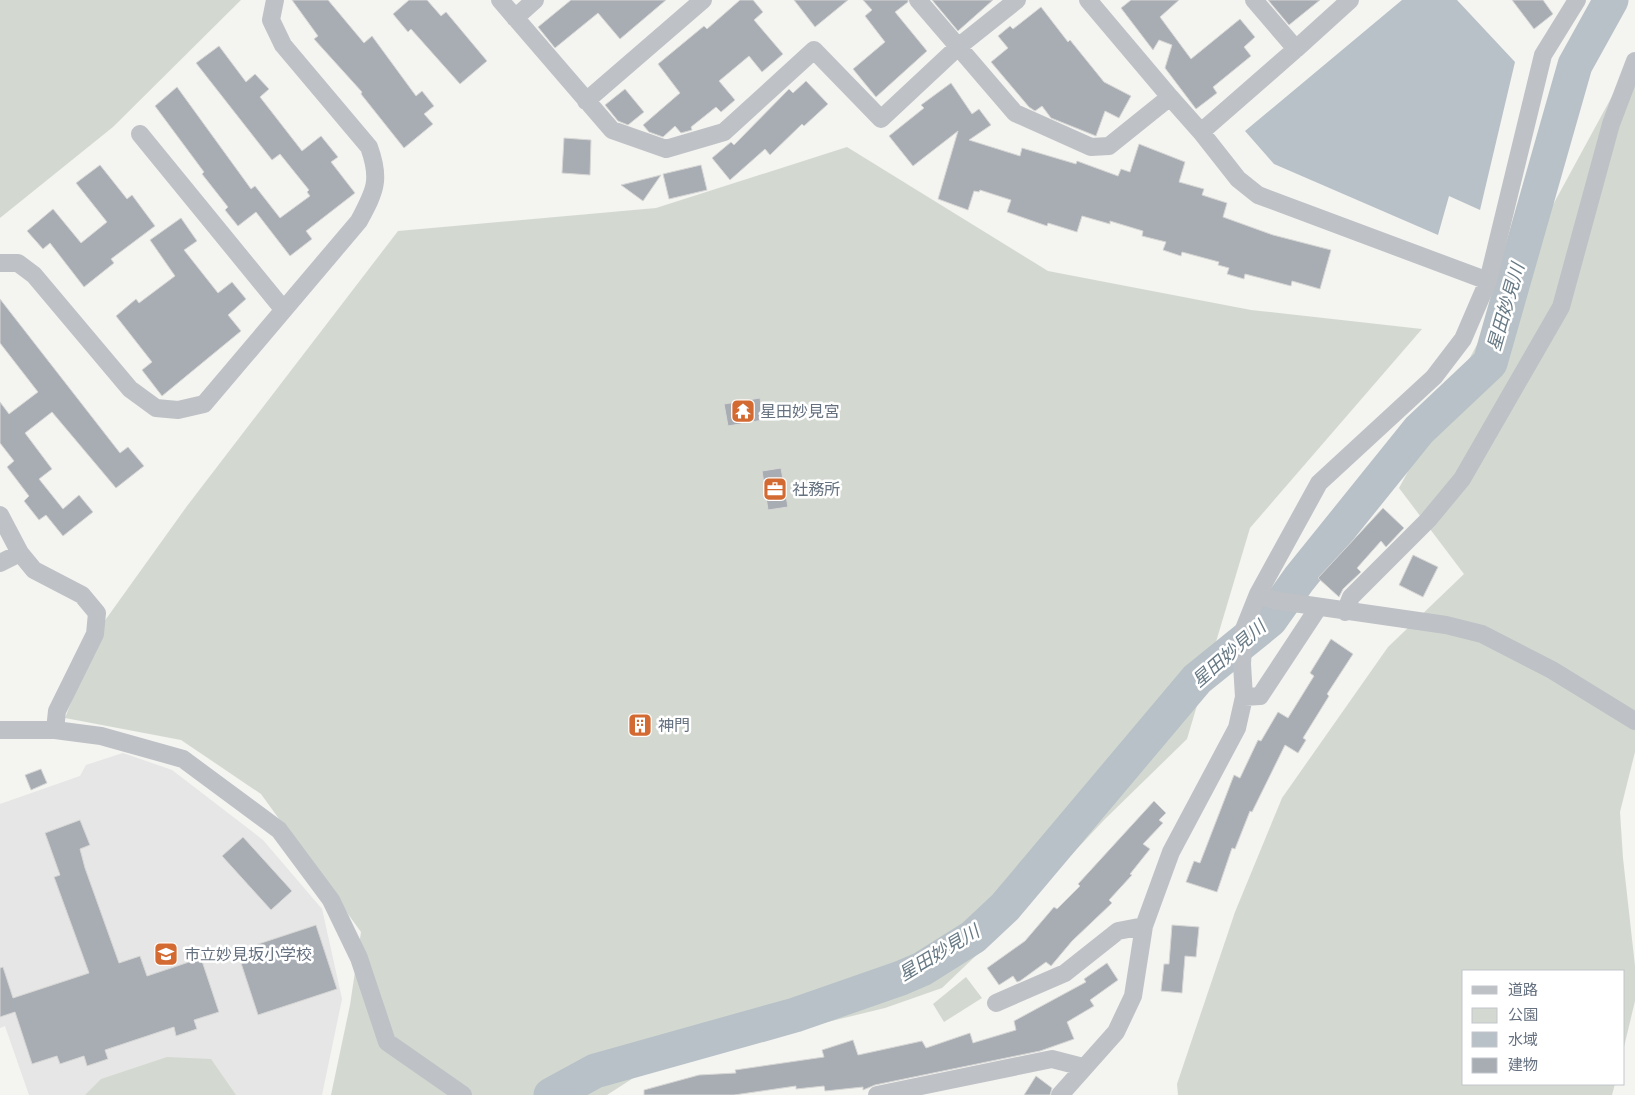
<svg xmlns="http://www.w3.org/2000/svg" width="1635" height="1095" font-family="Karla,'Noto Sans JP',sans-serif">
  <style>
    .built { fill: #e5e6e5 }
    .green { fill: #d3d9d1 }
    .water { fill: #b8c1c7 }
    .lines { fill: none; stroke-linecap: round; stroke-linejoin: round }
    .river { stroke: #b8c1c7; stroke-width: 35 }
    .building { fill: #a8adb4; stroke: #d6d6d4 }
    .street { stroke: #bec1c5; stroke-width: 18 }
    .labels { text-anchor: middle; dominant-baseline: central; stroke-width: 5; stroke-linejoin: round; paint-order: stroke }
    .poi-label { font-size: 16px; fill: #667180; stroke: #fff; text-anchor: start }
    .water-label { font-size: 18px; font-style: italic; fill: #677984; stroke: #fff }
  </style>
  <rect width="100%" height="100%" fill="#f4f4f1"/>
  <path class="built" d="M 123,753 L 172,770 L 263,840 L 322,909 L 342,999 L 322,1095 L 29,1095 L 5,1026 L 0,1028 L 0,804 L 80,776 L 86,765 Z"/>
  <path class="green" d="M 0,0 L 241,0 L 113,127 L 0,218 Z
    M 1635,54 L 1635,752 L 1620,812 L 1623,858 L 1635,966 L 1635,1001 L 1624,1047 L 1624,971 L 1464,971 L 1464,1084 L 1615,1084 L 1612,1095 L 1178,1095 L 1177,1084 L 1235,912 L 1282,798 L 1388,647 L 1464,574 L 1399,488 Z
    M 847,147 L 1048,271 L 1251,310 L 1422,329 L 1250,528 L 1187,739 L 1105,819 L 984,948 L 942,988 L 885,1008 L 655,1064 L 607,1095 L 331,1095 L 350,1005 L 361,932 L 261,794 L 181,740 L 65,718 L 101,626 L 187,506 L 398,231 L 656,208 Z
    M 966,977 L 982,998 L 944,1022 L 933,1004 Z
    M 167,1057 L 211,1059 L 236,1095 L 85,1095 L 101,1079 Z"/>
  <path class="water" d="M 1402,0 L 1457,0 L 1515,62 L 1480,210 L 1449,196 L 1438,235 L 1274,164 L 1245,131 Z"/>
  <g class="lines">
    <path class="river" d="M 551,1095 L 595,1071 L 795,1015 L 901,978 L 922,969 L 973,937 L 1005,907 L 1197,679 L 1270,620 L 1299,579 L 1419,430 L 1490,363 L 1575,65 L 1611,0"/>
  </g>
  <path class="building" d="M 292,0 L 328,0 L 364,43 L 372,36 L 416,96 L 422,91 L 434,106 L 424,114 L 433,124 L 404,148 L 361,94 L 362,92 L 314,39 L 318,36 Z
    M 409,0 L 427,0 L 441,16 L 446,12 L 487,61 L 460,84 L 411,29 L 408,32 L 393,14 Z
    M 571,0 L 666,0 L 620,39 L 598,13 L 555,48 L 538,27 Z
    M 740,0 L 753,0 L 763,12 L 754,20 L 783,54 L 762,72 L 749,56 L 719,81 L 735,100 L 721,112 L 716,107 L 691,127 L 692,130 L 681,133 L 675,126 L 663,137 L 649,132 L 643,125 L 680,93 L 658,64 L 704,26 L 707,29 Z
    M 794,0 L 848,0 L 815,27 Z
    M 863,0 L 908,0 L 908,2 L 895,12 L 927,51 L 876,97 L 853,69 L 885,42 L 865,16 L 872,10 Z
    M 932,0 L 993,0 L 958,31 Z
    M 1131,0 L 1179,0 L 1160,17 L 1191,59 L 1240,19 L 1255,37 L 1244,47 L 1251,56 L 1213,87 L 1217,93 L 1196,109 L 1165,68 L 1172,45 L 1159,40 L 1153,50 L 1121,8 Z
    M 1268,0 L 1320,0 L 1289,25 Z
    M 1512,0 L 1543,0 L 1553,14 L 1534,29 Z
    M 1041,7 L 1068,42 L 1070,40 L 1104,82 L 1131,96 L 1119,118 L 1105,111 L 1096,136 L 1051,118 L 1042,106 L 1035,111 L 1029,107 L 991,62 L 1008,48 L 998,36 L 1010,26 L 1013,29 Z
    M 219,46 L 246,82 L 255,74 L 269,89 L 260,97 L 302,151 L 321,136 L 338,157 L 331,162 L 355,193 L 306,231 L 312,239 L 290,256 L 256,212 L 238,226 L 225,210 L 228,207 L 202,174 L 204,172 L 155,106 L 177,87 L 251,189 L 255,186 L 280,218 L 310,196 L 307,192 L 309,190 L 280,154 L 272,160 L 196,63 Z
    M 806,81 L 828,104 L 804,126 L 802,124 L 770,155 L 765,149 L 730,180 L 712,158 L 731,142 L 734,145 L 789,89 L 793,93 Z
    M 951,83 L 972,114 L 979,109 L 991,125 L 969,140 L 1020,156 L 1022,148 L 1076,164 L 1077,161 L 1118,176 L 1121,169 L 1130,172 L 1139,144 L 1185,162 L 1179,182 L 1204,189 L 1202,195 L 1227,203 L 1223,217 L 1273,235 L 1331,250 L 1320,289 L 1292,281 L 1291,286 L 1245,274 L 1244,279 L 1227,274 L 1229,268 L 1218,265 L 1219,262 L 1182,252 L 1181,256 L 1163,250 L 1166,242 L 1142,236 L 1143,231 L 1110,221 L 1110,224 L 1082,216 L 1077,232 L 1048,223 L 1047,226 L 1007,212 L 1011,200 L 980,190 L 979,192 L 974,191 L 968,210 L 938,199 L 958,131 L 913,166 L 889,136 L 924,108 L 921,105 Z
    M 625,89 L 644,112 L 628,125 L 618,121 L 605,105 Z
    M 564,138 L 591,140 L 590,175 L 562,173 Z
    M 100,165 L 127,199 L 132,195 L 155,226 L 111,259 L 114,263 L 84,287 L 50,243 L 43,249 L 27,231 L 53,209 L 81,243 L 107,222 L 76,183 Z
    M 701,165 L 707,190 L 669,199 L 663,174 Z
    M 661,175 L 643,201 L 621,185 Z
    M 181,218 L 197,241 L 184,250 L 218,293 L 232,282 L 246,299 L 228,315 L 241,331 L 162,396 L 142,370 L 152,362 L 116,316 L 136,299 L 139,303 L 175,276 L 150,240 Z
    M 0,299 L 120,453 L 128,447 L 144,466 L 116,488 L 52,412 L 25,433 L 52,469 L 39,479 L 63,509 L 79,495 L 93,512 L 63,536 L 46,515 L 39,520 L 24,501 L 29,496 L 7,467 L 14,461 L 0,443 L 0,402 L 9,414 L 38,392 L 0,343 Z
    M 760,398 L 763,420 L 728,426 L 724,404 Z
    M 781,468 L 788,507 L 768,510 L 762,471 Z
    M 1383,508 L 1404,528 L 1386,547 L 1381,541 L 1357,568 L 1361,572 L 1343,589 L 1339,597 L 1318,578 Z
    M 1413,555 L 1438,567 L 1423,597 L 1399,585 Z
    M 1331,639 L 1353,654 L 1327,694 L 1329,696 L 1303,738 L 1306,740 L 1298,753 L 1285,745 L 1252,812 L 1250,811 L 1235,849 L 1232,848 L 1217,892 L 1186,882 L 1194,861 L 1200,863 L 1234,775 L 1240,778 L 1258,740 L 1261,741 L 1278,712 L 1288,718 L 1314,676 L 1310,673 Z
    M 41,769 L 47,783 L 31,790 L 25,775 Z
    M 1154,801 L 1166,813 L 1159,820 L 1163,823 L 1143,844 L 1150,849 L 1130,874 L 1132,875 L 1109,900 L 1112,903 L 1072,941 L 1051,966 L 1046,962 L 1020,981 L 1017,982 L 1013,976 L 999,985 L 987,968 L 1025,941 L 1054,907 L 1057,909 L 1080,886 L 1078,884 Z
    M 80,820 L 90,845 L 80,849 L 85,868 L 119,963 L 140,956 L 147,976 L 201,958 L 219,1012 L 194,1020 L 197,1029 L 176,1036 L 174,1027 L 105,1050 L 108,1059 L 87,1066 L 84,1056 L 60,1064 L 57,1056 L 32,1064 L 15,1012 L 0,1017 L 0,968 L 3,967 L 13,998 L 89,973 L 54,877 L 60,875 L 45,833 Z
    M 243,837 L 292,891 L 271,910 L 222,856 Z
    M 316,925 L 337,989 L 258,1015 L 237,951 Z
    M 1172,925 L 1199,927 L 1196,957 L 1185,956 L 1182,993 L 1161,991 L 1164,964 L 1169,964 Z
    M 1107,963 L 1118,980 L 1090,1000 L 1094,1006 L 1067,1022 L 1074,1039 L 1040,1051 L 875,1085 L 863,1090 L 863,1087 L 825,1091 L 824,1086 L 796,1089 L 796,1086 L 734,1095 L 644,1095 L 644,1090 L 699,1075 L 736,1073 L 735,1070 L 824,1057 L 822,1050 L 853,1040 L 858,1055 L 922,1041 L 926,1048 L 970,1033 L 973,1043 L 976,1042 L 1016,1030 L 1014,1021 L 1086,982 L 1084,979 Z
    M 1036,1076 L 1052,1088 L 1050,1095 L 1024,1095 Z"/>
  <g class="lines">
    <path class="street" d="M 500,0 L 612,130 L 666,149 L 724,132 L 814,50 L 881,119 L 958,47 L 1017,0
      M 918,0 L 1015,113 L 1091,147 L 1109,146 L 1170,97 L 1088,0
      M 515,18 L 535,0
      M 1296,49 L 1350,0
      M 1170,97 L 1201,132 L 1296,49 L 1254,0
      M 586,101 L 703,0
      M 1201,132 L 1238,179 L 1258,195 L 1488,281
      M 140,134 L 283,309
      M 0,263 L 18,263 L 34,275 L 130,389 L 156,408 L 178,410 L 204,404 L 359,221 C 375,191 381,180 369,147 L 283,45 L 271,20 L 275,0
      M 0,515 L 20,553 L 34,570 L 82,595 L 97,613 L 95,634 L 57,711 L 55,730 L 0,730
      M 0,563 L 20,553
      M 1258,594 L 1273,600 L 1446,625 L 1482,634 L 1552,670 L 1635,721
      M 1345,612 L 1351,597 L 1428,520 L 1462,479 L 1561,307 L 1611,124 L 1635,61
      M 1244,697 L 1260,696 L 1318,608
      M 55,730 L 101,736 L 183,759 L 279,830 L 331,900 L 359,958 L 387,1042 L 463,1095
      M 996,1003 L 1065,973 L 1118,931 L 1144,926
      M 877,1095 L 1052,1059 L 1083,1067
      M 1060,1095 L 1116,1032 L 1133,996 L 1144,926 L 1171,852 L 1237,728 L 1244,697 L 1242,664 L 1244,629 L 1258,594 L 1319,483 L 1434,377 L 1463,339 L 1488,281 L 1543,55 L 1577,0"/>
  </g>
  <defs>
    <g id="temple-square" transform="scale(1.25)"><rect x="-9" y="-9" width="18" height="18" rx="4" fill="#d36a32" stroke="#fff"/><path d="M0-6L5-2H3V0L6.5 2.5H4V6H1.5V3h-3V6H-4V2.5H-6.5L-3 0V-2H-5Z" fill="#fff"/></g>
    <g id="office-square" transform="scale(1.25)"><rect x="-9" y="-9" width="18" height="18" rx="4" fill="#d36a32" stroke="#fff"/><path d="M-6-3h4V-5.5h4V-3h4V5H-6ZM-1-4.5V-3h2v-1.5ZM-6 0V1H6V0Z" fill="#fff"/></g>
    <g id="building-square" transform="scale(1.25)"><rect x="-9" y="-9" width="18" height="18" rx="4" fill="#d36a32" stroke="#fff"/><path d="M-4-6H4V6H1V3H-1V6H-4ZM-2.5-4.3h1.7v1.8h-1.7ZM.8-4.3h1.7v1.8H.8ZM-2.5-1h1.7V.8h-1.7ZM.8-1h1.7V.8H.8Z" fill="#fff"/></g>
    <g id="school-square" transform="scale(1.25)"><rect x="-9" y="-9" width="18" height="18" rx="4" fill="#d36a32" stroke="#fff"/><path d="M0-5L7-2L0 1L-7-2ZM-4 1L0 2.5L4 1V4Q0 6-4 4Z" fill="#fff"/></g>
  </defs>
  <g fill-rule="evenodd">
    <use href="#temple-square" x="743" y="411"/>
    <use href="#office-square" x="775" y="489"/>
    <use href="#building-square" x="640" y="725"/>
    <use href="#school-square" x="166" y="954"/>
  </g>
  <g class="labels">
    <g class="poi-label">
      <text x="760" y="411">星田妙見宮</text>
      <text x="792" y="489">社務所</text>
      <text x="658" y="725">神門</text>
      <text x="184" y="954">市立妙見坂小学校</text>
    </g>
    <g class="water-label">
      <text transform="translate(1506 307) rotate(-74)">星田妙見川</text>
      <text transform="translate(1229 654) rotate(-41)">星田妙見川</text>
      <text transform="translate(939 953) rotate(-31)">星田妙見川</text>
    </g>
  </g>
  <rect x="1462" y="970" width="162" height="115" fill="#ffffff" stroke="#c2c6cc"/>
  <rect x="1472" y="986" width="25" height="8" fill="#bec1c5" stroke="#c2c6cc"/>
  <text x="1508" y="995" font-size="15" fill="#667180">道路</text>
  <rect x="1472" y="1008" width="25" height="15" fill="#d3d9d1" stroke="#c2c6cc"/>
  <text x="1508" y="1020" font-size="15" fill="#667180">公園</text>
  <rect x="1472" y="1032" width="25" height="15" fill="#b8c1c7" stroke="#c2c6cc"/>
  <text x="1508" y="1045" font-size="15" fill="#667180">水域</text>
  <rect x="1472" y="1058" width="25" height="15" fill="#a8adb4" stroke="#c2c6cc"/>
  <text x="1508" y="1070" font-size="15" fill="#667180">建物</text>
</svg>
